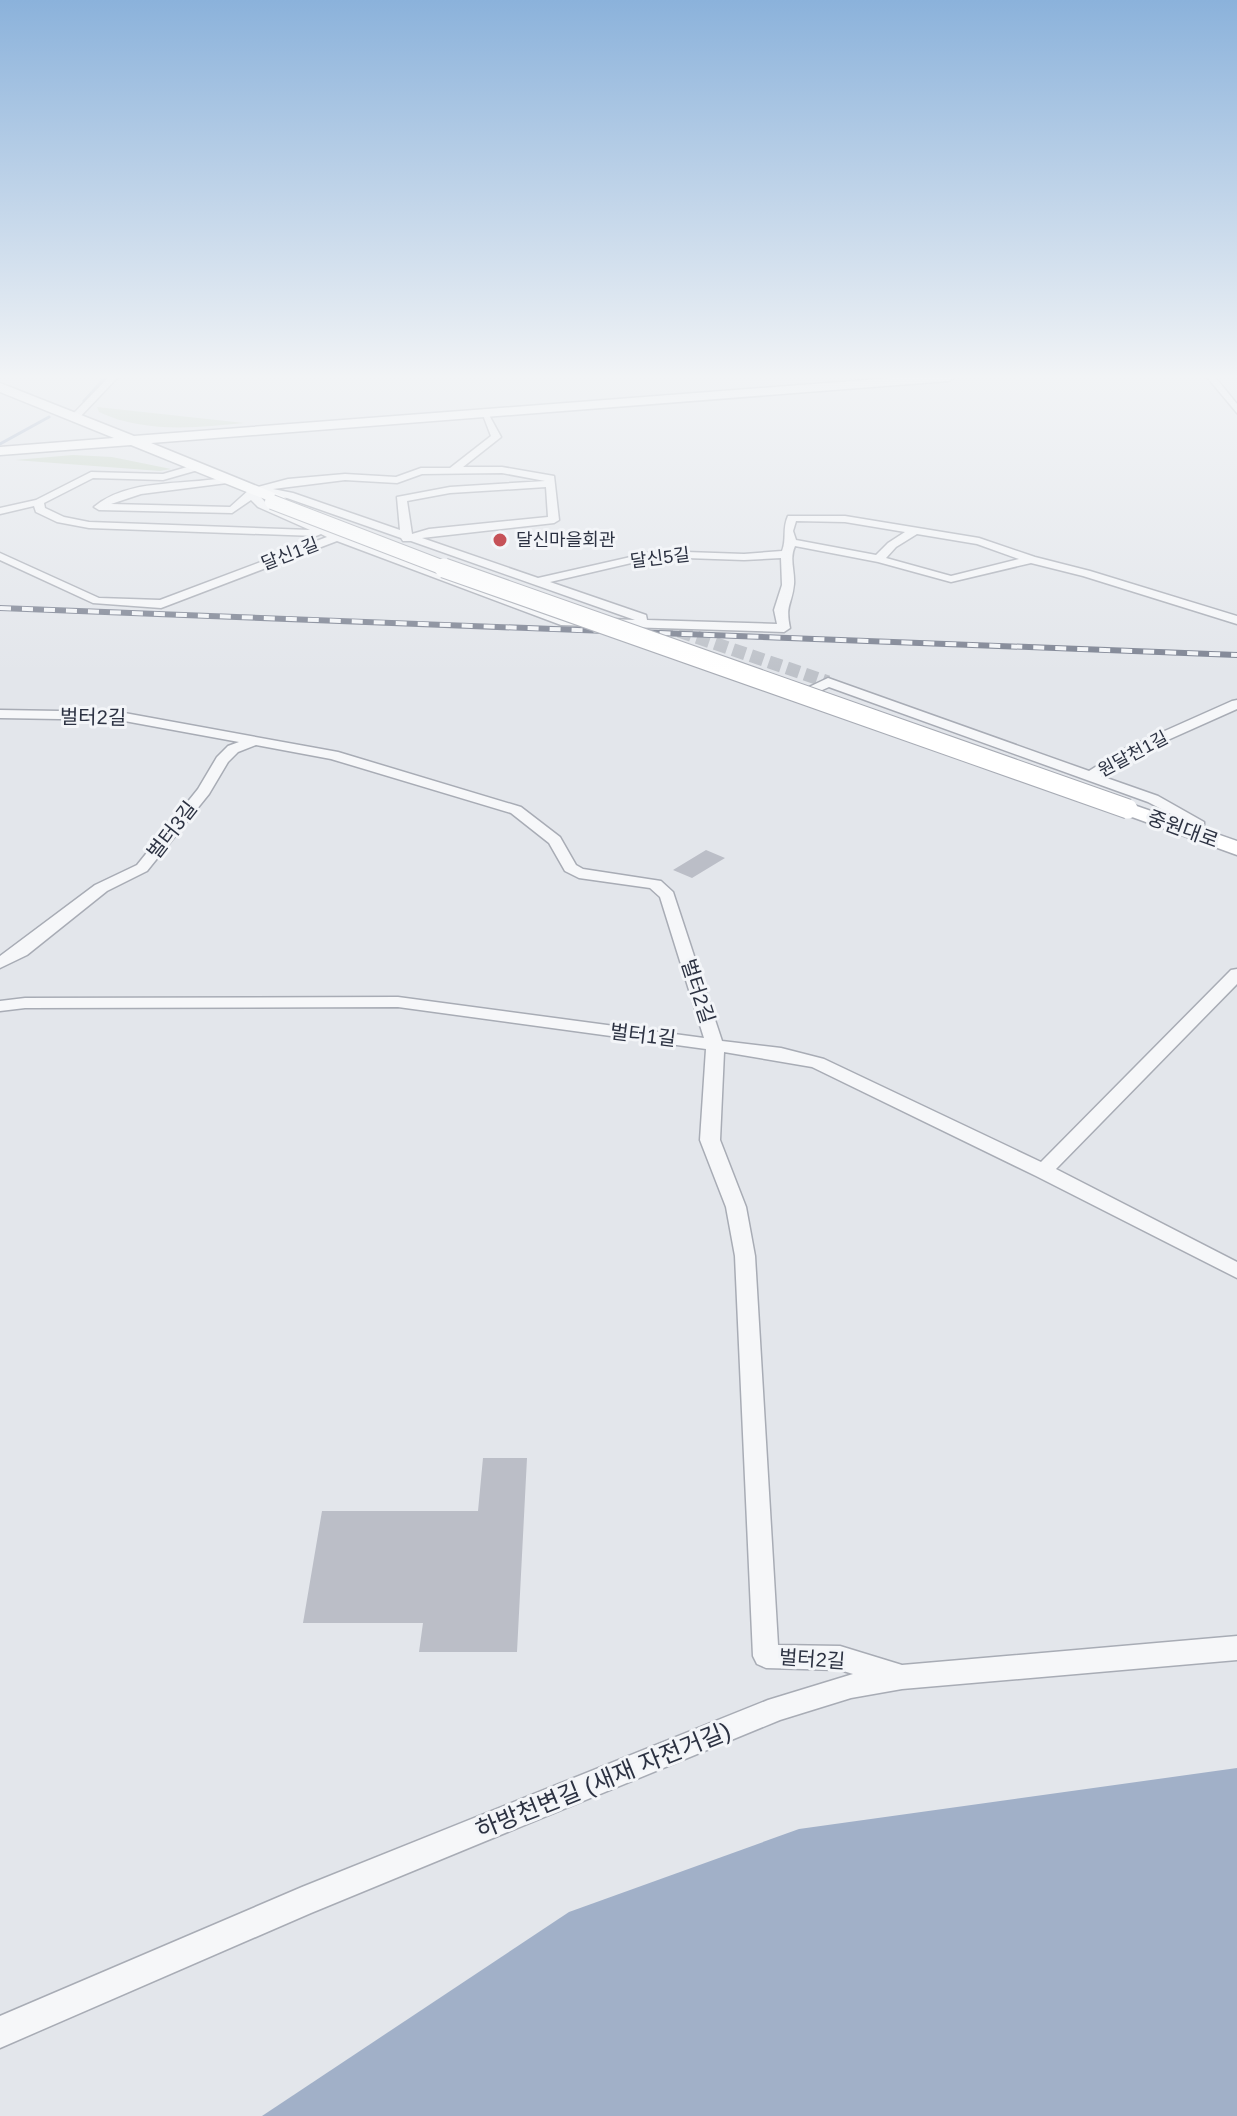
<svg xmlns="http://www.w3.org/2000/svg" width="1237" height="2116" font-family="Arial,'Noto Sans KR',sans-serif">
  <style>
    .green { fill: #c7d4c5 }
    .water { fill: #a1b0c8 }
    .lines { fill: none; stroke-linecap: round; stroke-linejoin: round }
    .stream { stroke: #a1b0c8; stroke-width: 3 }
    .building { fill: #bbbec7 }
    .street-tunnel { stroke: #bec2c9; stroke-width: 13; stroke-dasharray: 13 6; stroke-linecap: butt }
    .street-casing { stroke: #a8acb5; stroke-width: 3 }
    .secondary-casing { stroke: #a8acb5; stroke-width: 3 }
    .street { fill: #f6f7f9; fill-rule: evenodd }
    .secondary { fill: #fff; fill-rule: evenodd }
    .rail-casing { stroke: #7e8493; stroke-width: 6 }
    .rail { stroke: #f3f5f8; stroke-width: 4; stroke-dasharray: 11; stroke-linecap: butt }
    .secondary-bridge-far1-casing { stroke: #a8acb5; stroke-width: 16; stroke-linecap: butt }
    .secondary-bridge-casing { stroke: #a8acb5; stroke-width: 21; stroke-linecap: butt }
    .secondary-bridge-far1 { stroke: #fff; stroke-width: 14 }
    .secondary-bridge { stroke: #fff; stroke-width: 19 }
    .poi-dot { fill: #c65258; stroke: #f3f5f8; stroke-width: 3 }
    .labels { text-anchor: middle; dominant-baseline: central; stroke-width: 6; stroke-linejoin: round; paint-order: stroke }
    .far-poi-label { font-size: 18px; fill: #2c3242; stroke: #f3f5f8; text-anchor: start }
    .far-street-label { font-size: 18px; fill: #2c3242; stroke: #f3f5f8 }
    .street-label { font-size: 20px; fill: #2c3242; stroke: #f3f5f8 }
    .near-street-label { font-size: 24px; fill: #2c3242; stroke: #f3f5f8 }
  </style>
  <rect width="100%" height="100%" fill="#e3e6eb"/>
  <path class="green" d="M 97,407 L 244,423 C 196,428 143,433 99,412 Z
    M 73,455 L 112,457 L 171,469 L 160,471 L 15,460 Z"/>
  <path class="water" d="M 1237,1768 L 1237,2116 L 262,2116 L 569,1912 L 799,1829 Z"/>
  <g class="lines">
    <path class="stream" d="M 84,401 L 106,377
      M 0,444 L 49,417"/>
  </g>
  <path class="building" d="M 706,850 L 725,858 L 692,878 L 673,870 Z
    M 483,1458 L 527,1458 L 517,1652 L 419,1652 L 423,1623 L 303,1623 L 322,1511 L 478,1511 Z"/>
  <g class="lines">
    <path class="street-tunnel" d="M 661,625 L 828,682"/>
    <g class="street-casing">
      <path id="street" d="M 109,377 L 118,377 L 79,418 L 73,418 L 73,414 Z
        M 1207,377 L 1215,377 L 1237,404 L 1237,413 Z
        M 483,415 L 489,415 L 501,437 L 463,467 L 502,467 L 554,476 L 559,520 L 554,523 L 422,538 L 538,578 L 657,551 L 744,554 L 782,551 C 787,539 782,529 788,516 L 845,516 L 979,538 L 1035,557 L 1090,571 L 1237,616 L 1237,624 L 1083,576 L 1031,563 L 951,582 L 878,562 L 795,546 C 789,559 795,571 794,584 C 792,605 785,604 790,628 L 784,632 L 561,625 L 337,541 L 161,608 L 93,603 L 0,560 L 0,553 L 99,598 L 160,600 L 327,537 L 321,534 L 316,536 L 89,528 L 57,522 L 36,512 L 34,506 L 0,514 L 0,508 L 36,500 L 91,472 L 163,474 L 194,465 L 198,466 L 198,470 L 163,480 L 93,478 L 44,503 L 45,508 L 64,517 L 89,522 L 310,530 L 258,507 L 251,500 L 232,513 L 99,510 L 94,507 C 126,479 183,485 223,478 L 227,479 L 227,483 L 141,494 L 111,504 L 230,507 L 250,489 L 288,479 L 345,474 L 396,477 L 421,468 L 450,468 L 491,436 ZM 502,473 L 545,481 L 450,487 L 397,497 L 400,530 L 293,493 L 273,489 L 345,480 L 397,483 L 422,474 ZM 546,487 L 548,517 L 429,529 L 412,534 L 407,501 L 450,493 ZM 257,493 L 287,498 L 401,538 L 403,541 L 411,541 L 635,620 L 563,617 L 341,535 L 266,503 ZM 796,521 L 845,522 L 905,532 L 888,543 L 876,555 L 796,540 L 793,531 ZM 917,534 L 977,544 L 1019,559 L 951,576 L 886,558 L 896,547 ZM 657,557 L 744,560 L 781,558 L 782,585 L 774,610 L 777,624 L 647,620 L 646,615 L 550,582 Z
        M 828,678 L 1089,771 L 1122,750 L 1232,701 L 1237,700 L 1237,709 L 1132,756 L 1101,776 L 1158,796 L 1204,822 L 1204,828 L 1199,829 L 1148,802 L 829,687 L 800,700 L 788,697 Z
        M 0,710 L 119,712 L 338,752 L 521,807 L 560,837 L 576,865 L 583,869 L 661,881 L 673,892 L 722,1041 L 781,1048 L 824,1059 L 1041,1162 L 1231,970 L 1237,969 L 1237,984 L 1056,1169 L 1237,1262 L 1237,1278 L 1036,1176 L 812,1067 L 724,1052 L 720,1140 L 746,1207 L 755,1256 L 778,1645 L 840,1646 L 902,1665 L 1237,1636 L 1237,1660 L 902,1689 L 851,1698 L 780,1720 L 311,1913 L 0,2048 L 0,2016 L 302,1887 L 768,1700 L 853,1674 L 840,1670 L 766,1668 L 757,1664 L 753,1656 L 735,1256 L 726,1207 L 700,1140 L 706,1049 L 398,1007 L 25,1008 L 0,1011 L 0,1001 L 25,998 L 398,997 L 704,1038 L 660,897 L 650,888 L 579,878 L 565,871 L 549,843 L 511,813 L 331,759 L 256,745 L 238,752 L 228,762 L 209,794 L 147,871 L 107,891 L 27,955 L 0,968 L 0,956 L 95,885 L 137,865 L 198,789 L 217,757 L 228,746 L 239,742 L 119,720 L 0,718 Z"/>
    </g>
    <g class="secondary-casing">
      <path id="secondary" d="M 905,377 L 955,377 L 949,381 L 151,443 L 284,497 L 287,500 L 279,505 L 131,445 L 0,455 L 0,447 L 114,438 L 0,392 L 0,383 L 134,436 Z
        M 1128,803 L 1237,841 L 1237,855 L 1121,813 L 1117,809 Z"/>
    </g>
    <use href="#street" class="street"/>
    <use href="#secondary" class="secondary"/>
    <g class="rail-casing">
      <path id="rail" d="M 0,608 L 1237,655"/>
    </g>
    <use href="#rail" class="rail"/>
    <g class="secondary-bridge-far1-casing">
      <path id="secondary-bridge-far1" d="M 272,502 L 449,570"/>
    </g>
    <g class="secondary-bridge-casing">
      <path id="secondary-bridge" d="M 444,568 L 1128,809"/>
    </g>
    <use href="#secondary-bridge-far1" class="secondary-bridge-far1"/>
    <use href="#secondary-bridge" class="secondary-bridge"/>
  </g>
  <linearGradient id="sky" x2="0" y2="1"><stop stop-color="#8bb2db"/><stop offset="0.56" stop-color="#f2f4f6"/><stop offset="1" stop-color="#f2f4f6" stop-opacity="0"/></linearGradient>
  <rect width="1237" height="673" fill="url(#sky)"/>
  <circle class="poi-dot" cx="500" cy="540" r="8"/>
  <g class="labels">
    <g class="far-poi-label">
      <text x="516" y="540">달신마을회관</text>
    </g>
    <g class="far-street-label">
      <text transform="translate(290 554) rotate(-21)">달신1길</text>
      <text transform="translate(660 558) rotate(-7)">달신5길</text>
      <text transform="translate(1133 754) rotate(-28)">원달천1길</text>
    </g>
    <g class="street-label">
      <text transform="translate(93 717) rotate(1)">벌터2길</text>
      <text transform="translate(1183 829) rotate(20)">중원대로</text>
      <text transform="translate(172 830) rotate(-52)">벌터3길</text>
      <text transform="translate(698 991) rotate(72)">벌터2길</text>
      <text transform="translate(643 1035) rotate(7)">벌터1길</text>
      <text transform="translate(812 1659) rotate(4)">벌터2길</text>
    </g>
    <g class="near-street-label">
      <text transform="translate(603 1780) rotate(-22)">하방천변길 (새재 자전거길)</text>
    </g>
  </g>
</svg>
